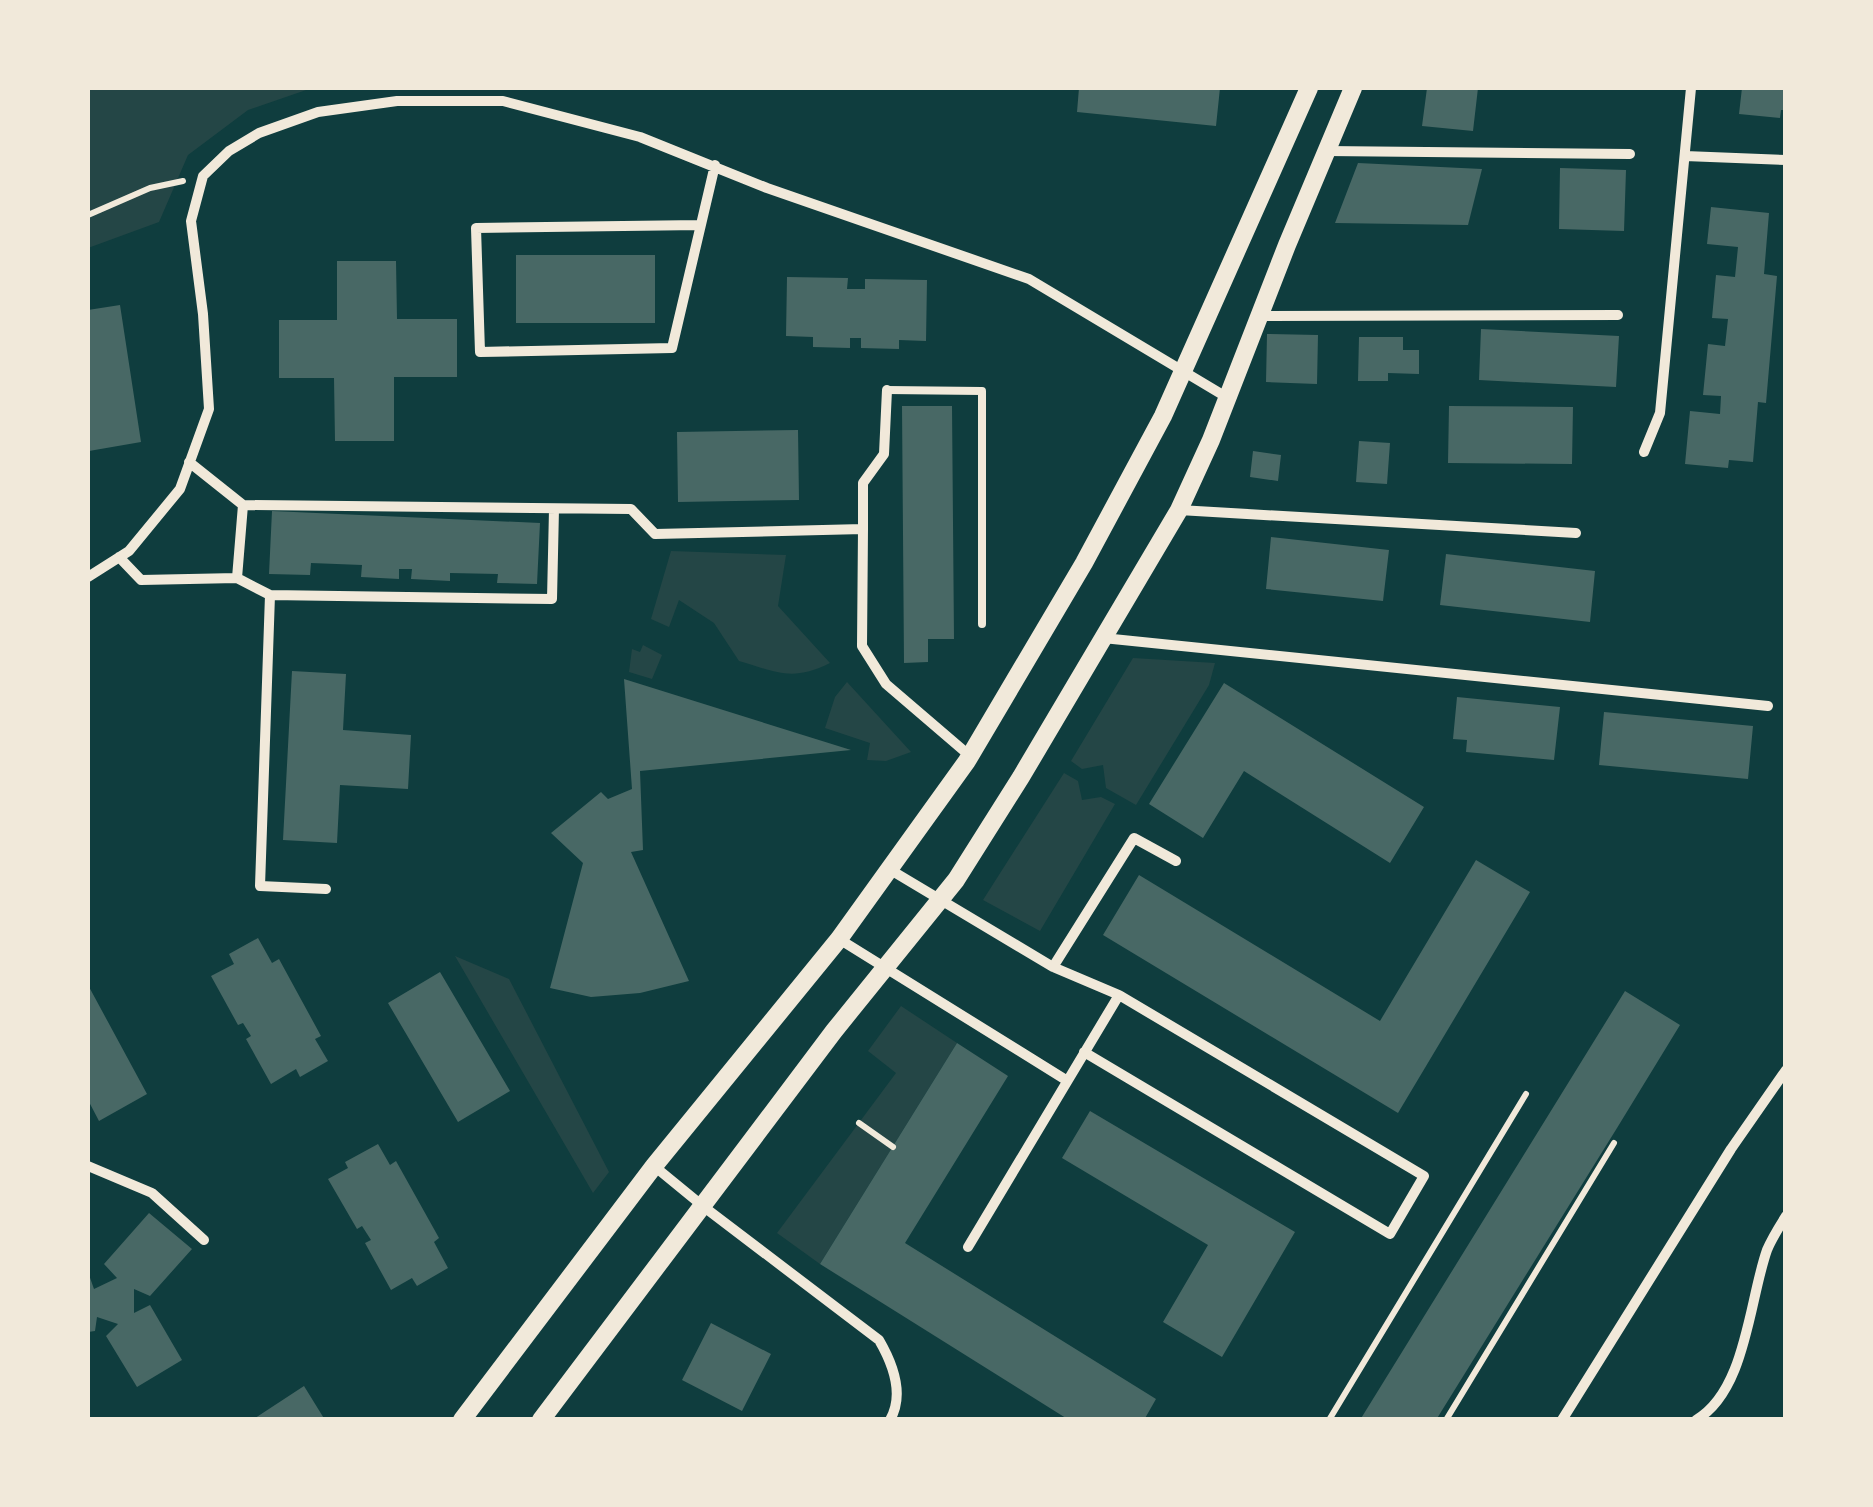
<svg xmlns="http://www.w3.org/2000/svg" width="1873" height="1507" font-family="Poppins,sans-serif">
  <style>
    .green { fill: #244646 }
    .building { fill: #486865 }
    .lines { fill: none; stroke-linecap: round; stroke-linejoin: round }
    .path { stroke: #f1e9da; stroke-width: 6 }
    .service { stroke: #f1e9da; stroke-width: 8 }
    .minor { stroke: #f1e9da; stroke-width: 10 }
    .tertiary { stroke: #f1e9da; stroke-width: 18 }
  </style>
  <rect width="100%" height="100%" fill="#0f3d3e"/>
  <path class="green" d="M 88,88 L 294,88 L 309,89 L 248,110 L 188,155 L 159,222 L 88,248 Z
    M 671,551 L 786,555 L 778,606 L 830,663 C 792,682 777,672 739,661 L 714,623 L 679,600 L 669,627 L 651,619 Z
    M 643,645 L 662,655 L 652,679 L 629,672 L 632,649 L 640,652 Z
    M 1133,658 L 1215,663 L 1209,685 L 1136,805 L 1106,788 L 1103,765 L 1082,769 L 1071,761 Z
    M 847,682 L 911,752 L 886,761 L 867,760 L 870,743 L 825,728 L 835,697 Z
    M 1064,773 L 1078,781 L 1082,800 L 1101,797 L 1115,804 L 1040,931 L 983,900 Z
    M 455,956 L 509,979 L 609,1172 L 593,1193 Z
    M 901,1006 L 957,1043 L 820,1264 L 777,1233 L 896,1073 L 868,1051 Z"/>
  <path class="building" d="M 1079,88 L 1220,88 L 1216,126 L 1077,112 Z
    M 1427,88 L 1478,88 L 1473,131 L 1422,126 Z
    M 1742,88 L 1786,88 L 1786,110 L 1781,110 L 1780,118 L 1739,114 Z
    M 1358,163 L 1482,169 L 1468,225 L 1335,223 Z
    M 1560,168 L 1626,170 L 1624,231 L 1559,229 Z
    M 1711,207 L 1769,213 L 1764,274 L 1777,276 L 1766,403 L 1758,402 L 1753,462 L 1729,460 L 1728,468 L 1685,464 L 1690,411 L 1720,414 L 1721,396 L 1703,395 L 1708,344 L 1725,346 L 1728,319 L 1712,318 L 1716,275 L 1735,277 L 1738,247 L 1707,244 Z
    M 516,255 L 655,255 L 655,323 L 516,323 Z
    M 337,261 L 396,261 L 397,319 L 457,319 L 457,377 L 394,377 L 394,441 L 335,441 L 334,378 L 279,378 L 279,320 L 337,320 Z
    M 787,277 L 848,278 L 847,289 L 865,289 L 865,279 L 927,280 L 926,341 L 899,340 L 899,349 L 861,348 L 861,338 L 850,338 L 850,348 L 813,347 L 813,337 L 786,336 Z
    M 120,305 L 141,442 L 89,451 L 88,310 Z
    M 1481,329 L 1619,336 L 1616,387 L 1479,380 Z
    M 1267,334 L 1318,335 L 1317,384 L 1266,382 Z
    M 1359,337 L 1403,337 L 1403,350 L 1419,350 L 1419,374 L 1388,373 L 1388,381 L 1358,381 Z
    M 902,406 L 952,406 L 954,639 L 928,639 L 928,662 L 904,663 Z
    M 1449,406 L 1573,407 L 1572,464 L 1448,463 Z
    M 798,430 L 799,500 L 678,502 L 677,432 Z
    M 1359,441 L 1390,443 L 1387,484 L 1356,482 Z
    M 1253,451 L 1281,455 L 1278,481 L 1250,477 Z
    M 272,511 L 540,523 L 537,584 L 497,583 L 498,574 L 450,573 L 450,581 L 411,579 L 412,569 L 399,569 L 399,579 L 361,577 L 362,565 L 311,563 L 310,575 L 269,574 Z
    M 1271,537 L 1389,550 L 1383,601 L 1266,589 Z
    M 1446,554 L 1595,571 L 1590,622 L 1440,605 Z
    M 292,671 L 346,674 L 343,730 L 411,735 L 408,789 L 340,785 L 337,843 L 283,840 Z
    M 624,679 L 851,750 L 640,771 L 643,850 L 631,852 L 689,981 L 640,993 L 591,997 L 550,988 L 583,863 L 551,833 L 601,792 L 608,799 L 632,789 Z
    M 1224,683 L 1424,807 L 1390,863 L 1244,771 L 1203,838 L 1149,804 Z
    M 1457,697 L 1560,707 L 1554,760 L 1466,752 L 1467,740 L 1453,739 Z
    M 1604,712 L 1753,726 L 1748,779 L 1599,765 Z
    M 1476,860 L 1530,892 L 1398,1113 L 1103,935 L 1139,875 L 1380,1021 Z
    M 258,938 L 272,963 L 279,959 L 321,1036 L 315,1039 L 328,1061 L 300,1077 L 296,1069 L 271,1084 L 246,1039 L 251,1036 L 243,1023 L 238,1025 L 211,976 L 234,964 L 229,954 Z
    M 440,972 L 510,1091 L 458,1122 L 388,1003 Z
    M 88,985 L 147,1094 L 99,1121 L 88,1100 Z
    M 1625,991 L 1680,1025 L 1617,1128 L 1436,1420 L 1360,1420 Z
    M 957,1043 L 1008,1076 L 905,1243 L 1156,1399 L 1144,1420 L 1069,1420 L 820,1264 Z
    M 1090,1111 L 1295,1232 L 1222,1357 L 1163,1322 L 1208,1245 L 1062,1158 Z
    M 378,1144 L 390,1165 L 396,1161 L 439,1238 L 434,1242 L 448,1268 L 417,1286 L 412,1278 L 391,1290 L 365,1243 L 371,1240 L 362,1226 L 357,1229 L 328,1179 L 348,1168 L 345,1162 Z
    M 149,1213 L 192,1249 L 150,1296 L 134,1289 L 134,1313 L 150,1305 L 182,1360 L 137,1387 L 106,1336 L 118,1324 L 97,1317 L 95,1331 L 88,1332 L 88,1272 L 94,1289 L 117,1278 L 104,1264 Z
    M 711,1323 L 771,1354 L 742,1411 L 682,1380 Z
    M 304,1386 L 325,1420 L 252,1420 Z"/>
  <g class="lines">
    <path class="path" d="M 88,215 L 150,188 L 183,181
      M 859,1123 L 893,1147
      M 1329,1420 L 1526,1094
      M 1446,1420 L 1614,1143"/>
    <path class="service" d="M 887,390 L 982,391 L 982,624"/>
    <path class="minor" d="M 1326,151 L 1630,154
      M 1685,156 L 1786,160
      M 700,225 L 476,228 L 480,352 L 672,348 L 715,165
      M 1260,316 L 1618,315
      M 1644,452 L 1660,413 L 1691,88
      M 189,462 L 243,505 L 631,509 L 655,534 L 863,529 L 862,646 L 886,684 L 970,756
      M 1179,510 L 1576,533
      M 863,529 L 863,483 L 884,454 L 887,390
      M 119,557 L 141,580 L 237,578 L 243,505
      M 88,577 L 129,551 L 180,489 L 209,409 L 203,314 L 191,221 L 203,176 L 229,151 L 259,133 L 318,112 L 397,101 L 503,101 L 640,137 L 767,188 L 1029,279 L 1228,398
      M 237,578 L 270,595 L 552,599 L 554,509
      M 270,595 L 260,886 L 326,889
      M 1103,638 L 1768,706
      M 889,869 L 1053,967 L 1119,995 L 1424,1176 L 1390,1234 L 1084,1052
      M 839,939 L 1066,1080
      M 1053,967 L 1134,838 L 1176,861
      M 88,1166 L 152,1193 L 204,1240
      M 654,1166 L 704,1207 L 879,1340 C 893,1364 905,1394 890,1420
      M 968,1247 L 1119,995
      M 1562,1420 L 1731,1149 L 1786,1070
      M 1696,1420 C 1746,1391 1749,1301 1767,1250 C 1772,1238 1779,1227 1786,1216"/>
    <path class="tertiary" d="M 462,1420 L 654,1166 L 839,939 L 967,761 L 1084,563 L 1163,416 L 1309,88
      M 541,1420 L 834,1031 L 956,880 L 1021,777 L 1179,510 L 1211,440 L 1287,245 L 1353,88"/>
  </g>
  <rect width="1873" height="1507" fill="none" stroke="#f1e9da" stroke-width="180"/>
</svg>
